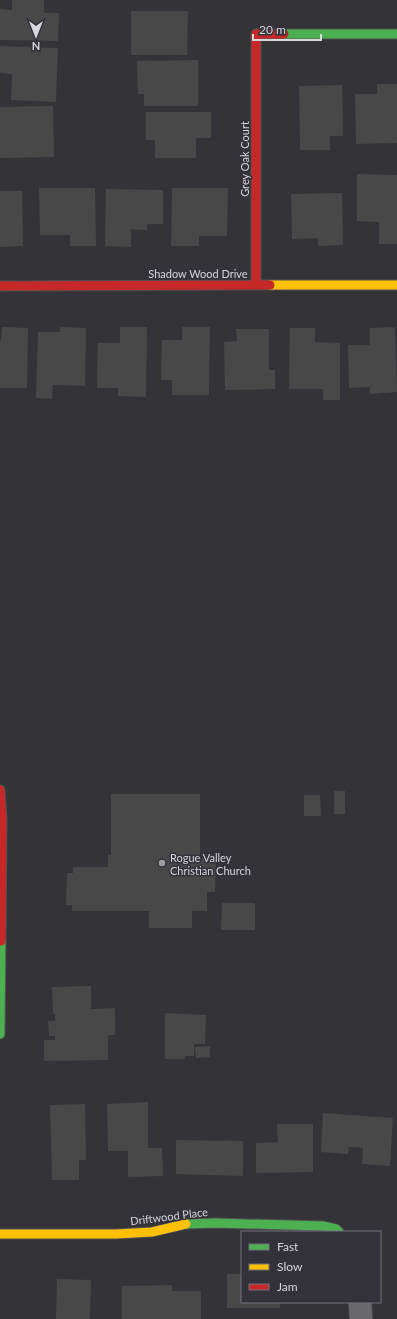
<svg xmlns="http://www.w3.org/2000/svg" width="397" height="1319" font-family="Lato,sans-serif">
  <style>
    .building { fill: #484849 }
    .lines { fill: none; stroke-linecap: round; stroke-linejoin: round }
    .street-casing { stroke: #515054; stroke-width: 24 }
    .fast-casing { stroke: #515054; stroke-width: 11 }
    .slow-casing { stroke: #515054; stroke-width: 11 }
    .jam-casing { stroke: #515054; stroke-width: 11 }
    .street { stroke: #6a696c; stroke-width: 22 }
    .fast { stroke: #4caf50; stroke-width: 9 }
    .slow { stroke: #ffc107; stroke-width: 9 }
    .jam { stroke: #c62828; stroke-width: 9 }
    .poi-dot { fill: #9e9da2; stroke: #333139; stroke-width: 1.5 }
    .labels { text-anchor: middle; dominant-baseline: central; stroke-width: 3; stroke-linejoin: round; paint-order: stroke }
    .street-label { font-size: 11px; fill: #d7d6db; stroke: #333139 }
    .poi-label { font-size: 11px; fill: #d7d6db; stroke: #333139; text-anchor: start }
  </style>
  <rect width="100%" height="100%" fill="#343337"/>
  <path class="building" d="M 12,0 L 44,0 L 44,13 L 59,13 L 58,41 L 0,40 L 0,9 L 12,10 Z
    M 131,11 L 188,11 L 187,55 L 131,55 Z
    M 0,46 L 58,48 L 56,102 L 11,100 L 12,74 L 0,73 Z
    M 198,60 L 198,106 L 144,106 L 144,94 L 138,94 L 137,61 Z
    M 377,84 L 397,84 L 397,143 L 356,144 L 355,94 L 377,94 Z
    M 342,85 L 343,136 L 330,136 L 330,150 L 300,150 L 299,86 Z
    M 53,106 L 54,157 L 0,158 L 0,107 Z
    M 146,112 L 211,112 L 211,138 L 196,138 L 196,158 L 155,158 L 155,140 L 146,140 Z
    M 357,174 L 397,175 L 397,244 L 379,244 L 379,222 L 357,221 Z
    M 39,188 L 95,188 L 96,246 L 70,246 L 70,235 L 40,235 Z
    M 172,188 L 228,188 L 227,236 L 199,236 L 199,246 L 171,246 Z
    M 106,189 L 163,190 L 163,224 L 147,224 L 147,230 L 131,229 L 131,247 L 105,246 Z
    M 0,191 L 22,191 L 23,246 L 0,247 Z
    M 342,193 L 343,245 L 318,246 L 318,238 L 292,239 L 291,194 Z
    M 2,327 L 28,328 L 27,388 L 0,388 L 0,340 L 1,340 Z
    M 60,327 L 86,328 L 85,386 L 53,385 L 52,399 L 36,398 L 38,332 L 60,332 Z
    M 120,327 L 147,327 L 146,397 L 118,396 L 118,388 L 97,388 L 98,343 L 120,343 Z
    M 182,327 L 210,327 L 209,395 L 172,395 L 172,380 L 161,380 L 162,340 L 182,340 Z
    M 395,327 L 397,392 L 370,394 L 370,387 L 349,388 L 348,345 L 370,345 L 370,328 Z
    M 290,328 L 315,328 L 315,342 L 340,343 L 340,400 L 323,400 L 323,389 L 289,389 Z
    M 236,329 L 269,329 L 269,370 L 275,370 L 275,389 L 225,390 L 224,342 L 237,341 Z
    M 334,791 L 345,791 L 345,814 L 334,814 Z
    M 111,794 L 200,794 L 200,858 L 216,858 L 215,892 L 207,892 L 207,911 L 192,911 L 192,928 L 149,928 L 149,911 L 72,911 L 72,905 L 66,905 L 67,873 L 73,873 L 73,867 L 108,867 L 108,855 L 111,855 Z
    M 304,795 L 320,795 L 321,816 L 304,816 Z
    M 222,903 L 255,903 L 255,930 L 221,930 Z
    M 91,986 L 91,1009 L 115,1008 L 115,1035 L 108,1035 L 108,1060 L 44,1061 L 44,1040 L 55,1040 L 55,1036 L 49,1036 L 48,1021 L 55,1021 L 55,1014 L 53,1014 L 52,987 Z
    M 165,1013 L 206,1015 L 205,1044 L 194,1044 L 194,1056 L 185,1056 L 185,1059 L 165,1059 Z
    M 210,1046 L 210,1057 L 196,1058 L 195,1047 Z
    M 148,1102 L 148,1148 L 162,1148 L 163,1176 L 128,1177 L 128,1151 L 108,1151 L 107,1104 Z
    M 85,1104 L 86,1160 L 79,1160 L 79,1180 L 52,1180 L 50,1105 Z
    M 323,1113 L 393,1118 L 390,1166 L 362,1164 L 363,1148 L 349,1147 L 348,1154 L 321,1152 Z
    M 277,1124 L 313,1124 L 313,1172 L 256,1173 L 256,1143 L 278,1142 Z
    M 176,1140 L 243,1141 L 243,1176 L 176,1174 Z
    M 227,1274 L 242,1274 L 242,1302 L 280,1302 L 280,1308 L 227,1308 Z
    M 57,1279 L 91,1280 L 90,1319 L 56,1319 Z
    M 172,1285 L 172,1291 L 201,1291 L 201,1319 L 122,1319 L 122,1286 Z"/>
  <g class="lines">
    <g class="street-casing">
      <path id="street" d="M 360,1302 L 361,1319"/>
    </g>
    <g class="fast-casing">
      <path id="fast" d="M 284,34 L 397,34
        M 0,1034 L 1,941
        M 186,1224 L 215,1223 L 323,1226 L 336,1229 L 339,1232"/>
    </g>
    <g class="slow-casing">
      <path id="slow" d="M 270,285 L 397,285
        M 0,1234 L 116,1234 L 152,1232 L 186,1224"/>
    </g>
    <g class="jam-casing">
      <path id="jam" d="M 256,285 L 256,34 L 284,34
        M 0,286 L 270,285
        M 0,790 L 2,820 L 1,941"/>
    </g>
    <use href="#street" class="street"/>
    <use href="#fast" class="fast"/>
    <use href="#slow" class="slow"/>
    <use href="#jam" class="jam"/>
  </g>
  <circle class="poi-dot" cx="162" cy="863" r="4"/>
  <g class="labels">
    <g class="street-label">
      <text transform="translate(244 159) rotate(-90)">Grey Oak Court</text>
      <text x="198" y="273">Shadow Wood Drive</text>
      <text transform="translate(169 1216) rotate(-7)">Driftwood Place</text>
    </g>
    <g class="poi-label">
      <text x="170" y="857">Rogue Valley<tspan x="170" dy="13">Christian Church</tspan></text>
    </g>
  </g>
  <rect x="241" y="1231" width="140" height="72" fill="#333139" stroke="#75737a"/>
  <rect x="249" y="1244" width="20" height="6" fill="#4caf50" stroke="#75737a"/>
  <text x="277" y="1251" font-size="12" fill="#d7d6db">Fast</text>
  <rect x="249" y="1264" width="20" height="6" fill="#ffc107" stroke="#75737a"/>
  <text x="277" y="1271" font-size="12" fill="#d7d6db">Slow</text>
  <rect x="249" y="1284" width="20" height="6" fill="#c62828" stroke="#75737a"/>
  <text x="277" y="1291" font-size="12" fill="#d7d6db">Jam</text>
  <g transform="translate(36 36) rotate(180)" stroke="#333139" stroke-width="3" paint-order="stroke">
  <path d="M0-3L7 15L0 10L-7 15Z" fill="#d7d6db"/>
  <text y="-6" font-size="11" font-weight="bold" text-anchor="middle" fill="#d7d6db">N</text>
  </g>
  <path d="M253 34v6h68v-6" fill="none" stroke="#d7d6db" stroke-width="2"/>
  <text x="259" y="34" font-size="12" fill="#d7d6db" stroke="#333139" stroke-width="3" paint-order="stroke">20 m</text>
</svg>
